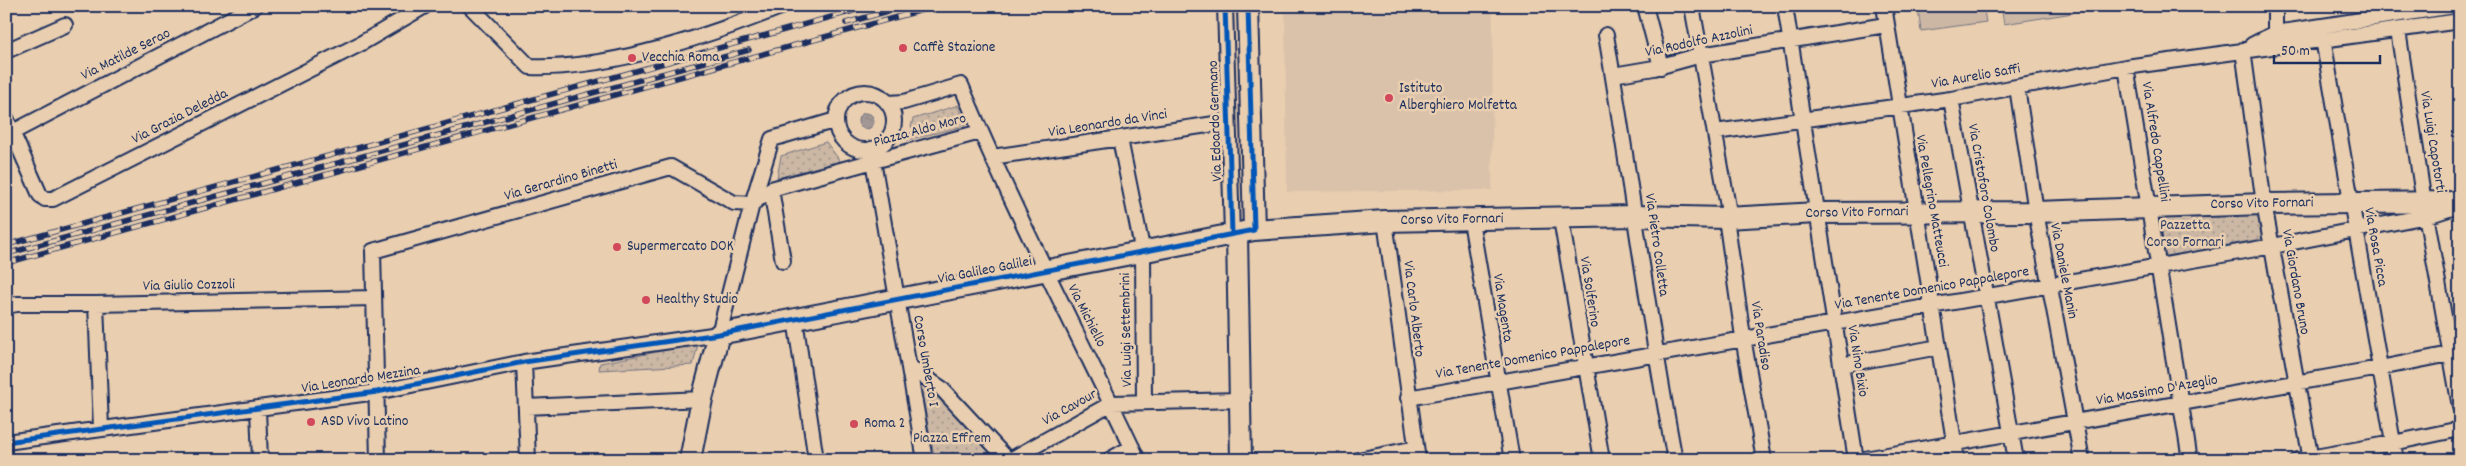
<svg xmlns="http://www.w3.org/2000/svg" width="2466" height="466" font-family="Dekko,sans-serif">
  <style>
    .built { fill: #dac2aa }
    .green { fill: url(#green-dots); stroke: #737381 }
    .pitch { fill: #cbb7a4; stroke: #737381 }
    .water { fill: url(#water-ripples); stroke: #6c6d7e }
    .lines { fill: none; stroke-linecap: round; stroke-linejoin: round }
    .street-casing { stroke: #1b2f5e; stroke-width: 18 }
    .secondary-casing { stroke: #1b2f5e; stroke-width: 24 }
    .street { stroke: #e9ceb0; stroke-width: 14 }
    .secondary { stroke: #e9ceb0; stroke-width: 20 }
    .rail-casing { stroke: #1b2f5e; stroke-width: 5.5 }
    .rail { stroke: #e9ceb0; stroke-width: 4; stroke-dasharray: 11; stroke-linecap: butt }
    .cycleway-casing { stroke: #e9ceb0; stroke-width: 8 }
    .cycleway { stroke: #0057b8; stroke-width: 5 }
    .poi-dot { fill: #d1495b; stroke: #e9ceb0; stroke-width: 2 }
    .labels { text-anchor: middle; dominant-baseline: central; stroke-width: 5; stroke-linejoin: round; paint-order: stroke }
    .street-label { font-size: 15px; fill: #1b2f5e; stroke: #e9ceb0 }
    .poi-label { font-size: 15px; fill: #1b2f5e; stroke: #e9ceb0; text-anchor: start }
    .park-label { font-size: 15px; fill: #2d3d65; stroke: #e9ceb0 }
  </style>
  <defs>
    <pattern id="green-dots" width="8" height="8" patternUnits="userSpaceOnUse" patternTransform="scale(1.25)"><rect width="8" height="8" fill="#cbb7a4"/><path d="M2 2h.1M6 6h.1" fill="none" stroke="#a49589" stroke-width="1.8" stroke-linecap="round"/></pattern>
    <pattern id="water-ripples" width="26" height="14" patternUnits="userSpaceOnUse" patternTransform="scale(1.25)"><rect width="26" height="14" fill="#a29794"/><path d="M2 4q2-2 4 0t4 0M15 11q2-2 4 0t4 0" fill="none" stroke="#837c7c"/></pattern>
  </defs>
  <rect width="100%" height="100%" fill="#e9ceb0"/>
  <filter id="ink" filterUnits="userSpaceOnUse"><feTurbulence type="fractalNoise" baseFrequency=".02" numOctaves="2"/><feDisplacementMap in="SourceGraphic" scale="10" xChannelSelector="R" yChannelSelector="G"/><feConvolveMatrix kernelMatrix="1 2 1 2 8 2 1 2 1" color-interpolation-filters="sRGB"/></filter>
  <g filter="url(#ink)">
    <path class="built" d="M 1285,6 L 1493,6 L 1492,190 L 1287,192 Z"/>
    <path class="green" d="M 959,105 L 965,126 L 907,140 L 910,133 L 915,133 L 916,129 L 911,127 L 913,119 Z
      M 826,142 L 840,161 L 777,178 L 781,156 Z
      M 2262,215 L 2266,238 L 2164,257 L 2160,216 Z
      M 698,344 L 693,365 L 599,370 L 600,363 Z
      M 920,385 L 928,385 L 1001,460 L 935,460 Z"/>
    <path class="pitch" d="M 1929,6 L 1983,6 L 1986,22 L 1921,31 L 1918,8 Z
      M 2001,6 L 2072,6 L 2073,13 L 2004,24 Z"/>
    <path class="water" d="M858 121a8 8 0 1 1 16 0a8 8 0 1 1-16 0Z"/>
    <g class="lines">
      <g class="street-casing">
        <path id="street" d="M 470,6 L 530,67 C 609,70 709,36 783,6
          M 1225,6 L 1232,234
          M 1645,6 L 1661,67
          M 1692,6 L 1730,218
          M 1785,6 L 1856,460
          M 1884,6 L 1957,460
          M 2398,30 L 2424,203 L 2460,407
          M 2275,33 L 2275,6
          M 1606,35 C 1630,176 1648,319 1675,460
          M 2323,39 L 2396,460
          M 2252,45 L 2275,33 L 2454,6
          M 2243,50 L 2264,204 L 2311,460
          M 6,51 L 65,25
          M 2126,67 L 2190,460
          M 1613,75 L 1654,68 L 1701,55 L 1886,25
          M 2017,87 L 2036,212 L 2082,460
          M836 121a29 29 0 1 1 58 0a29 29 0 1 1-58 0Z
          M 1951,99 L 2016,460
          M 889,103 L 904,102 L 961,85 C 1014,213 1079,335 1138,460
          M 6,118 L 40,195 L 45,199 L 53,199 L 360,44 L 425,6
          M 13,132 L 255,6
          M 1715,132 L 1951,99 L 2126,67 L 2460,21
          M 1120,139 L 1143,253 L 1144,402
          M 871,149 L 925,460
          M 992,157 L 1228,122
          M 771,189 L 783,261
          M 752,204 L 771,189 L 980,132
          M 1726,218 L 1743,337 L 1764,460
          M 1561,219 L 1602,460
          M 1385,221 L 1418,460
          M 1471,221 L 1512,460
          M 96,304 L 101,428
          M 6,306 L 17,304 L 96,304 L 374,298
          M 795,319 L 816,460
          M 524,362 L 528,460
          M 1841,365 L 1939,347
          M 910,367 L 941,388 L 1008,460
          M 1408,398 L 2273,246 L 2427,216 L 2455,207
          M 526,407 L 702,399
          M 258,409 L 260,460
          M 6,442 L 377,392 L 524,362 L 719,334 L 752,204 L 772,139 L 836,120
          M 378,460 L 373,251 L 671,167 L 734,203 L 752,204
          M 1010,460 L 1112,403 L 1241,400
          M 1109,460 L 1132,447
          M 1358,460 L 1416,448
          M 1859,460 L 2380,368 L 2460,352
          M 2298,460 L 2393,443 L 2460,429"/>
      </g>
      <g class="secondary-casing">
        <path id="secondary" d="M 1248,6 L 1254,230
          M 1237,234 L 1241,460
          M 690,460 L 702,399 L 719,334 L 1254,230 L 1385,221 L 1636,216 L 1726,218 L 1817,213 L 2036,212 L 2264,204 L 2460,202"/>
      </g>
      <use href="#street" class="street"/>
      <use href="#secondary" class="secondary"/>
      <g class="rail-casing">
        <path id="rail" d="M 846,23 L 906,6
          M 6,245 L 871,6
          M 6,254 L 749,50
          M 6,263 L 937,6"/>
      </g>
      <use href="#rail" class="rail"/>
      <g class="cycleway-casing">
        <path id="cycleway" d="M 1225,6 L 1232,234
          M 6,442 L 377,392 L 524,362 L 719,334 L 1254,230 L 1248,6"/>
      </g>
      <use href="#cycleway" class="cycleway"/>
    </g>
  </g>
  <g class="poi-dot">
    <circle cx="903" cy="48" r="5"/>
    <circle cx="632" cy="58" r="5"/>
    <circle cx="1389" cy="98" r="5"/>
    <circle cx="617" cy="247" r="5"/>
    <circle cx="646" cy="300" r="5"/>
    <circle cx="311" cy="422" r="5"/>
    <circle cx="854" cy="424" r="5"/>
  </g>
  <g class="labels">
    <g class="street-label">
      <text transform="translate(1699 42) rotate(-12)">Via Rodolfo Azzolini</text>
      <text transform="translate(126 55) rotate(-27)">Via Matilde Serao</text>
      <text transform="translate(1976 77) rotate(-10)">Via Aurelio Saffi</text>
      <text transform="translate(180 117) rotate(-27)">Via Grazia Deledda</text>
      <text transform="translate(1216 121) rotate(-92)">Via Edoardo Germano</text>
      <text transform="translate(1108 124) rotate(-9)">Via Leonardo da Vinci</text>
      <text transform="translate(920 131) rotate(-15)">Piazza Aldo Moro</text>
      <text transform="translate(2155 142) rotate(81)">Via Alfredo Cappellini</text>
      <text transform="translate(2432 142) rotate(81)">Via Luigi Capotorti</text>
      <text transform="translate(561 181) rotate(-16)">Via Gerardino Binetti</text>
      <text transform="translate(1983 188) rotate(80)">Via Cristoforo Colombo</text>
      <text transform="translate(1931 201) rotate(80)">Via Pellegrino Matteucci</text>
      <text transform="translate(2262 204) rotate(-1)">Corso Vito Fornari</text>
      <text transform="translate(1857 213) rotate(-1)">Corso Vito Fornari</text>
      <text transform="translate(1452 220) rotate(-1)">Corso Vito Fornari</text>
      <text transform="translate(1656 245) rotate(82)">Via Pietro Colletta</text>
      <text transform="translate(2375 247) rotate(80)">Via Rosa Picca</text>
      <text transform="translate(985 271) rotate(-11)">Via Galileo Galilei</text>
      <text transform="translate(2063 271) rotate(79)">Via Daniele Manin</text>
      <text transform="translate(2295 282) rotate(80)">Via Giordano Bruno</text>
      <text transform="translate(189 286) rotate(-1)">Via Giulio Cozzoli</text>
      <text transform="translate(1932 289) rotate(-10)">Via Tenente Domenico Pappalepore</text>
      <text transform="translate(1589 292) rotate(81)">Via Solferino</text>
      <text transform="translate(1502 308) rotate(81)">Via Magenta</text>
      <text transform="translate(1413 309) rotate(83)">Via Carlo Alberto</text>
      <text transform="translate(1086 316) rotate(63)">Via Michiello</text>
      <text transform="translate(1127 330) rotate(-91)">Via Luigi Settembrini</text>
      <text transform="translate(1760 336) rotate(81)">Via Paradiso</text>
      <text transform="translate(1533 358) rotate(-10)">Via Tenente Domenico Pappalepore</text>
      <text transform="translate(925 361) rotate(80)">Corso Umberto I</text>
      <text transform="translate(1857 361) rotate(81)">Via Nino Bixio</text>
      <text transform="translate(361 380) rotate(-9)">Via Leonardo Mezzina</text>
      <text transform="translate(2157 391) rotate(-10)">Via Massimo D'Azeglio</text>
      <text transform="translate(1070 408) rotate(-29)">Via Cavour</text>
    </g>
    <g class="poi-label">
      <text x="913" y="48">Caffè Stazione</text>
      <text x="642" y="58">Vecchia Roma</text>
      <text x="1399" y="89">Istituto<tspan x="1399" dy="17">Alberghiero Molfetta</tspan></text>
      <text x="627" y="247">Supermercato DOK</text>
      <text x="656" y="300">Healthy Studio</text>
      <text x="321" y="422">ASD Vivo Latino</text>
      <text x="864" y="424">Roma 2</text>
    </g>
    <g class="park-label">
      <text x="2185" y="226">Pazzetta<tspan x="2185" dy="17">Corso Fornari</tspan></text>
      <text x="952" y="439">Piazza Effrem</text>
    </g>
  </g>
  <rect width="2466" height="466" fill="none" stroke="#e9ceb0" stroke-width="25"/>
  <rect x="12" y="12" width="2441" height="441" fill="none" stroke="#1b2f5e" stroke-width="2" filter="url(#ink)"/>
  <path d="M2274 55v8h106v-8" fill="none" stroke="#1b2f5e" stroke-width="2.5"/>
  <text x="2281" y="55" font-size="15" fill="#1b2f5e" stroke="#e9ceb0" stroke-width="4" paint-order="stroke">50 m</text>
</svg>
